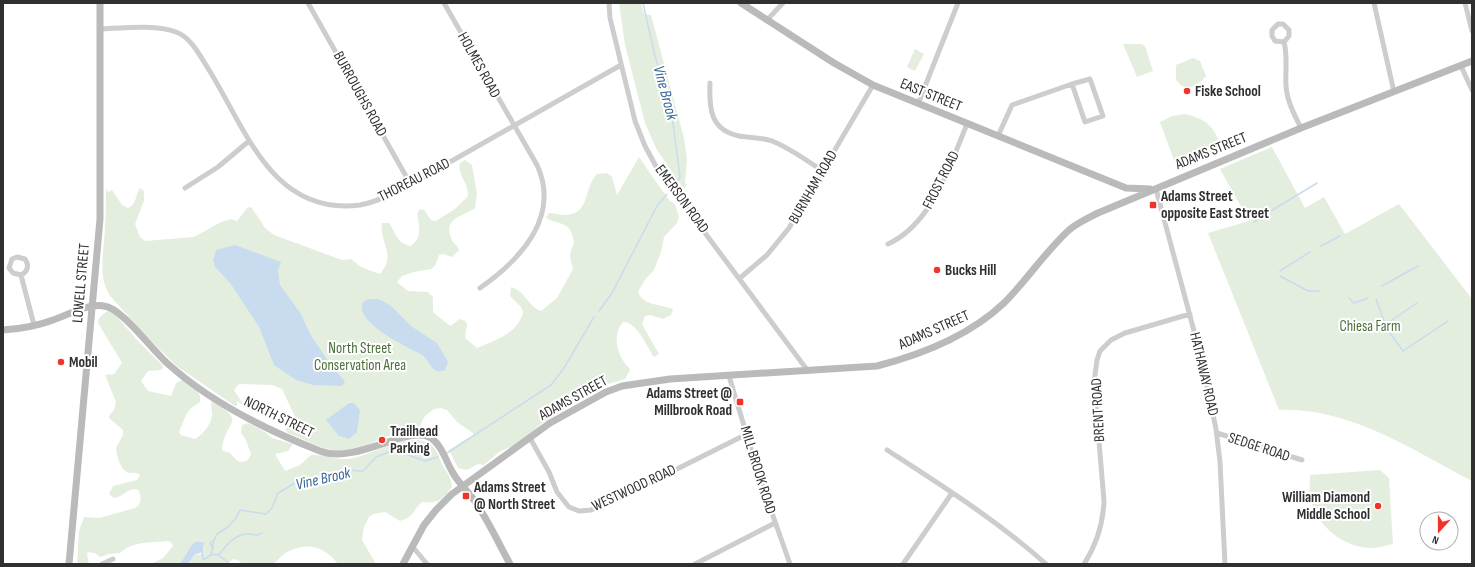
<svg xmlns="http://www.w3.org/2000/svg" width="1475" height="567" font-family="'Sofia Sans Condensed',sans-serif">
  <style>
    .green { fill: #e4eede }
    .water { fill: #c9dbee }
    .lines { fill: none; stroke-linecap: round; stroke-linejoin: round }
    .stream { stroke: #c9dbee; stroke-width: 1.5 }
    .street { stroke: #cdcdcd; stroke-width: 5 }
    .secondary { stroke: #bababa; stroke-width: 7 }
    .poi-dot { fill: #f0342a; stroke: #fff; stroke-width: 1.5 }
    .labels { text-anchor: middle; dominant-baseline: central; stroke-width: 4; stroke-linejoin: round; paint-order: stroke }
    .street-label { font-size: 15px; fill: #303030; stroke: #fff }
    .poi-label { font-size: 15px; font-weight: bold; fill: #303030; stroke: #fff; text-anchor: start }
    .park-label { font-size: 15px; fill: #4c6f3a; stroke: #fff }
    .water-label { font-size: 16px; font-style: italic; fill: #386798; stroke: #fff }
  </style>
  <rect width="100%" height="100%" fill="#fff"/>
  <path class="green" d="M 619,3 L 641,3 L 644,14 L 651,15 L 684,138 L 687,159 L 685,183 L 687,184 L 684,189 L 657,150 L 645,123 L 625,45 Z
    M 1123,44 L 1141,44 L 1145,46 L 1153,71 L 1137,77 Z
    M 915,49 L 924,54 L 915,71 L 907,67 Z
    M 1193,58 L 1200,61 L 1206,76 C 1197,86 1186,94 1176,80 L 1176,65 Z
    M 1185,114 C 1207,119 1215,127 1221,148 L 1183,166 L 1175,163 L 1160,122 L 1172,116 Z
    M 1272,147 L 1305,208 L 1324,197 L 1345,234 L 1399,204 L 1472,299 L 1472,481 C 1412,450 1349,407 1279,410 L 1208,233 L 1249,221 L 1220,169 Z
    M 639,157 L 654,179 L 670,201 L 675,204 L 679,217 L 677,223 L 664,237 L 661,252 L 654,270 L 644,281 L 638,292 C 643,306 661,304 673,309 L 671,315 L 663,319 L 650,315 L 645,316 L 642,324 L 659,354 L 654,357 C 647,347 637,322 623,322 C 613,334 616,350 624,362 C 626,366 629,366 630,370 L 625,379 L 608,384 L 576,402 L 541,424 L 519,443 L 499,452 L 484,465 L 478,464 L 467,470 L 458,468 L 449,450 L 473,435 L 473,433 L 457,422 L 447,410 L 441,408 L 434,409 L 425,416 L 417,431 L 395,433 L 360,448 L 339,451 L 323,448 L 288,433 L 285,429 L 294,425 L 297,421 L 282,389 L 272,385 L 239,384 L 234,390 L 244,406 L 237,401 L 237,406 L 235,406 L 178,367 L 155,345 L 111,297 C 96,276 105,249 105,225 C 106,213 106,200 106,188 L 108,192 L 112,190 L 122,205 L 128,208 C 137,204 135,195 140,188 L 144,191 L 144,201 L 135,224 L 140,237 L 145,241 L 194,237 L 221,222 L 231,219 L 237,221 L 248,207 L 252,208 L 265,228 L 274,235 L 342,260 L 351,259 L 361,267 L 380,274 C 397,254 379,242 382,223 L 389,223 C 396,233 396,242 410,246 C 423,239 419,225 417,213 L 420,209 L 424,210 L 431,220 L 436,221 L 455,209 L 468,196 C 469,183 457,175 460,163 L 465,160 L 472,165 L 477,194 L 475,208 C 466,216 441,217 452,240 C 454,245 458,245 459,250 L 452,257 L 443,254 L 439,255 L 435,266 L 431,269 L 414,272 L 402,276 L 397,282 L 408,291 L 428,292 L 433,297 L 433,312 L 450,326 L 460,319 L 465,321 L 467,324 L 465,338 L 477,348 C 495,340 518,334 523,312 L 521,307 L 510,296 L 511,287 C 524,290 529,307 541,311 L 557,298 L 573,269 C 570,256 568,256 574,243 C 571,220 560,226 546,218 L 549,213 C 554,213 560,215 565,215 C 591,214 583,188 597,174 L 607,173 L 612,177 L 617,195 Z
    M 107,311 L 114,313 L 136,339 L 162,365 L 163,367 L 161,370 L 148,371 L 141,381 L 148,391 L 171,396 L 176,383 L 182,380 C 190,386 203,391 200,402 C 184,412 187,415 179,432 L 181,435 L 195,439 C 203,434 212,424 212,414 C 212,409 210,405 212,401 C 248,423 226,418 222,449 L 223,451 L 230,453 C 236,459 238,465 248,460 L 251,454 L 245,438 L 241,433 L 242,425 L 248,423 L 265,432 L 272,438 L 293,444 L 288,451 L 275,454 L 285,471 L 300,465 L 311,455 C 323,454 335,460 348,459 C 369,457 411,430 430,444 C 436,448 439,456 441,462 C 445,470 452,478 452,487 C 442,500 438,504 422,502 C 412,510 416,516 400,521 L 385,512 L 373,514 L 369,517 L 364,527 L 362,540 L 376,564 L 338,564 C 324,545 304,541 284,554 C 280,557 276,563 272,564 C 263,566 250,564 241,564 L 240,561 L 233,559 L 227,564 L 188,564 L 194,555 L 201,554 L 204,549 L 203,541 L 192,545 L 180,564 L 151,564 L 163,558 L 173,546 L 171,542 L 168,541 C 150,543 133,541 120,553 L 109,554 L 100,557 L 95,553 L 88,552 L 87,554 L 89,564 L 77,564 L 79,531 L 84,517 L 99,518 L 135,508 C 142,504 141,498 139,491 L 136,489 C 126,489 123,497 114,498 L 109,494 L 113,486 L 137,480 L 140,475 C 136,472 134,473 130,473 C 120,471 117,456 116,448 L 123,435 L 123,430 L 109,418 L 109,416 L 114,410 L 116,402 L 105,375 L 114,374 L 122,363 L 98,323 L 99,318 Z
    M 1380,470 L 1389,478 L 1393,544 C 1386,545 1379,548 1372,548 C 1343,548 1315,525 1310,496 C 1309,490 1310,481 1310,475 Z"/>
  <path class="water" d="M 235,245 L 281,262 L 278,270 L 280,285 L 301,314 L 310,334 L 326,358 L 345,382 L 342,386 L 313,385 L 296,380 L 274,365 L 259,327 L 231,284 L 215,267 L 213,260 L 216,250 Z
    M 369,299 L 378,299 L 390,305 L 411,326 L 437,343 L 448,362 L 445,370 C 431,376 431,361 422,355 C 409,348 352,322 363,302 Z
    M 349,403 L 354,403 L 360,410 L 357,432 L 349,439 L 339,436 L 326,420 Z
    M 195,542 L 204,542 L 203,552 L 194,555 L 188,564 L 180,564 L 191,546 Z"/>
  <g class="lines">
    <path class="stream" d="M 643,3 L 655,56 L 671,108 L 680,177 L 676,183
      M 1271,211 L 1317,183
      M 1254,222 L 1267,214
      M 1321,246 L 1340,236
      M 1280,271 L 1310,252
      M 1280,276 L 1308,291 L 1319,291
      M 1382,286 L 1418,266
      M 1349,298 L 1354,303 L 1368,298
      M 1376,299 L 1387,329 L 1403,351 L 1448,321
      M 599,311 L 612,293 L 657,206 L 667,194
      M 1389,322 L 1417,303
      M 447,453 L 551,385 L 564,368 L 594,317
      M 213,548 L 210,543 L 214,540
      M 202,551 L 203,560 L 211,555 L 214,540 L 217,534 L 228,527 L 236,518 L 240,510 L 266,514 L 272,508 L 278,493 L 297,482 L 332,477 L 347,470 L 363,471 L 376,457 L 394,450 L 425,461 L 438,457
      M 212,555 L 220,554 C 227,543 236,533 250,534 C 255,535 258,536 262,533
      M 218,555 L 228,562"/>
    <path class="street" d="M 308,3 L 411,185
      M 444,3 L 537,165 C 561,217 520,260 480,288
      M 609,3 L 610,18 L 635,121 L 645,146 L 658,170 L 808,371
      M 1374,3 L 1394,92
      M 1465,3 L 1472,31
      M 768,19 L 783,3
      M 101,29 C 122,28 156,24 176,32 C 192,38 200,56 209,70 C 246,129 272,216 360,205 C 373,203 385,197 397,192 L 621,65
      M 1284,42 L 1275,41 L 1272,36 L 1272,30 L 1278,24 L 1283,24 L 1289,30 L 1289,36 L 1284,42 C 1288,57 1285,71 1286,86 C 1287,101 1294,114 1301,128
      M 1461,66 L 1472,90
      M 710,83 C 709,108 710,130 739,136 C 750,138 761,137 772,141 C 790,148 807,161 823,171
      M 918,104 L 958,3
      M 998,136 L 1012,105 L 1072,84 L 1085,122 L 1103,116 L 1090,79 L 1072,84
      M 185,188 L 218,167 L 249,141
      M 1156,189 L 1201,357 L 1216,429 L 1220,462 L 1225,564
      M 888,244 C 932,224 950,165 967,124
      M 21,275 L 13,273 L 9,268 L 12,259 L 17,257 L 25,259 C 30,266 27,272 21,275 L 34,325
      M 740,278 L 767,255 L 789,228 L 873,85
      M 729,376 L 760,479 L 790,564
      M 1217,433 L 1302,460
      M 530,438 L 549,472 L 557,492 L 569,507 L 579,511 L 591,510 L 617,499 L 747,434
      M 887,450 C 941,485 998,521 1046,564
      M 412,546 L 427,564
      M 102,564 L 113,559
      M 695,564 L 775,523
      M 903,564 L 952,493
      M 1084,564 C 1097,544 1103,525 1104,501 L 1094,382 L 1097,360 L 1100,351 L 1111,340 L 1125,333 L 1190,314"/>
    <path class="secondary" d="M 741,3 L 834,63 L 873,85 L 1126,188 L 1150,189
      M 3,330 C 19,329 37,326 53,320 C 68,315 88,303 104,306 C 122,308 152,350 167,363 C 210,402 266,430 320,451 C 356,465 408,424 431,438 C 442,445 446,462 453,473 C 459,484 469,492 476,503 C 489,522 499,544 510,564
      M 69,564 L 100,219 L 100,3
      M 403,564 L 424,525 L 436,510 L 452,494 L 550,423 L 606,392 L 622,386 L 670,379 L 877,366 C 924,354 969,336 1004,303 C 1027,280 1045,252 1069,230 C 1077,223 1088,218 1098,213 L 1301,128 L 1472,61"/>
  </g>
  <g class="poi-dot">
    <circle cx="1187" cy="91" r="4"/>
    <rect x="1149" y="201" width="8" height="8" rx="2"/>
    <circle cx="937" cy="270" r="4"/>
    <circle cx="61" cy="362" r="4"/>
    <rect x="736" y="398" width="8" height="8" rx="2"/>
    <circle cx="382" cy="440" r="4"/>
    <rect x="462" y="492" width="8" height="8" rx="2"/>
    <circle cx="1378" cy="506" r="4"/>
  </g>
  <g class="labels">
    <g class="street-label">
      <text transform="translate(479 65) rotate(61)">HOLMES ROAD</text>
      <text transform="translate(360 94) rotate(61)">BURROUGHS ROAD</text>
      <text transform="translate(931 95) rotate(22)">EAST STREET</text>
      <text transform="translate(1211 151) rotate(-22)">ADAMS STREET</text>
      <text transform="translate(414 180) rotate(-27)">THOREAU ROAD</text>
      <text transform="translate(941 180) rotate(-63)">FROST ROAD</text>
      <text transform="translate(813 187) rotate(-60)">BURNHAM ROAD</text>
      <text transform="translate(682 199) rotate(54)">EMERSON ROAD</text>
      <text transform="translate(81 283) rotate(-85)">LOWELL STREET</text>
      <text transform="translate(934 330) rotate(-24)">ADAMS STREET</text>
      <text transform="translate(1204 374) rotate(77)">HATHAWAY ROAD</text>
      <text transform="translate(573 398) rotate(-29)">ADAMS STREET</text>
      <text transform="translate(1098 410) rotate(-93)">BRENT ROAD</text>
      <text transform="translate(279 417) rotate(26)">NORTH STREET</text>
      <text transform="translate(1259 447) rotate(18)">SEDGE ROAD</text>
      <text transform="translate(758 470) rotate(73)">MILL BROOK ROAD</text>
      <text transform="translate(634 488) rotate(-25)">WESTWOOD ROAD</text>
    </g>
    <g class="poi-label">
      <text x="1195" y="91">Fiske School</text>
      <text x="1161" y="196">Adams Street<tspan x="1161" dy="17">opposite East Street</tspan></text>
      <text x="945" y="270">Bucks Hill</text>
      <text x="69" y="362">Mobil</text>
      <text x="732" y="393" text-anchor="end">Adams Street @<tspan x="732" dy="17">Millbrook Road</tspan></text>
      <text x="390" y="431">Trailhead<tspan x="390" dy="17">Parking</tspan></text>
      <text x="474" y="487">Adams Street<tspan x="474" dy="17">@ North Street</tspan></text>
      <text x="1370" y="497" text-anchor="end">William Diamond<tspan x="1370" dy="17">Middle School</tspan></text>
    </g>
    <g class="park-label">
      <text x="1370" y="326">Chiesa Farm</text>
      <text x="360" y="348">North Street<tspan x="360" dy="17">Conservation Area</tspan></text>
    </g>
    <g class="water-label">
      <text transform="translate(665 93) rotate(75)">Vine Brook</text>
      <text transform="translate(323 479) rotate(-13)">Vine Brook</text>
    </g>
  </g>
  <rect width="1475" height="567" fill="none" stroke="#303030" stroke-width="8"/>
  <g transform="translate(1439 531) rotate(201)"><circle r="19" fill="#ffffff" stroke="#acacac"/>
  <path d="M0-3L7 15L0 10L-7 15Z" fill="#f0342a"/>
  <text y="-6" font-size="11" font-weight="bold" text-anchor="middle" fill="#303030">N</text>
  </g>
</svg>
